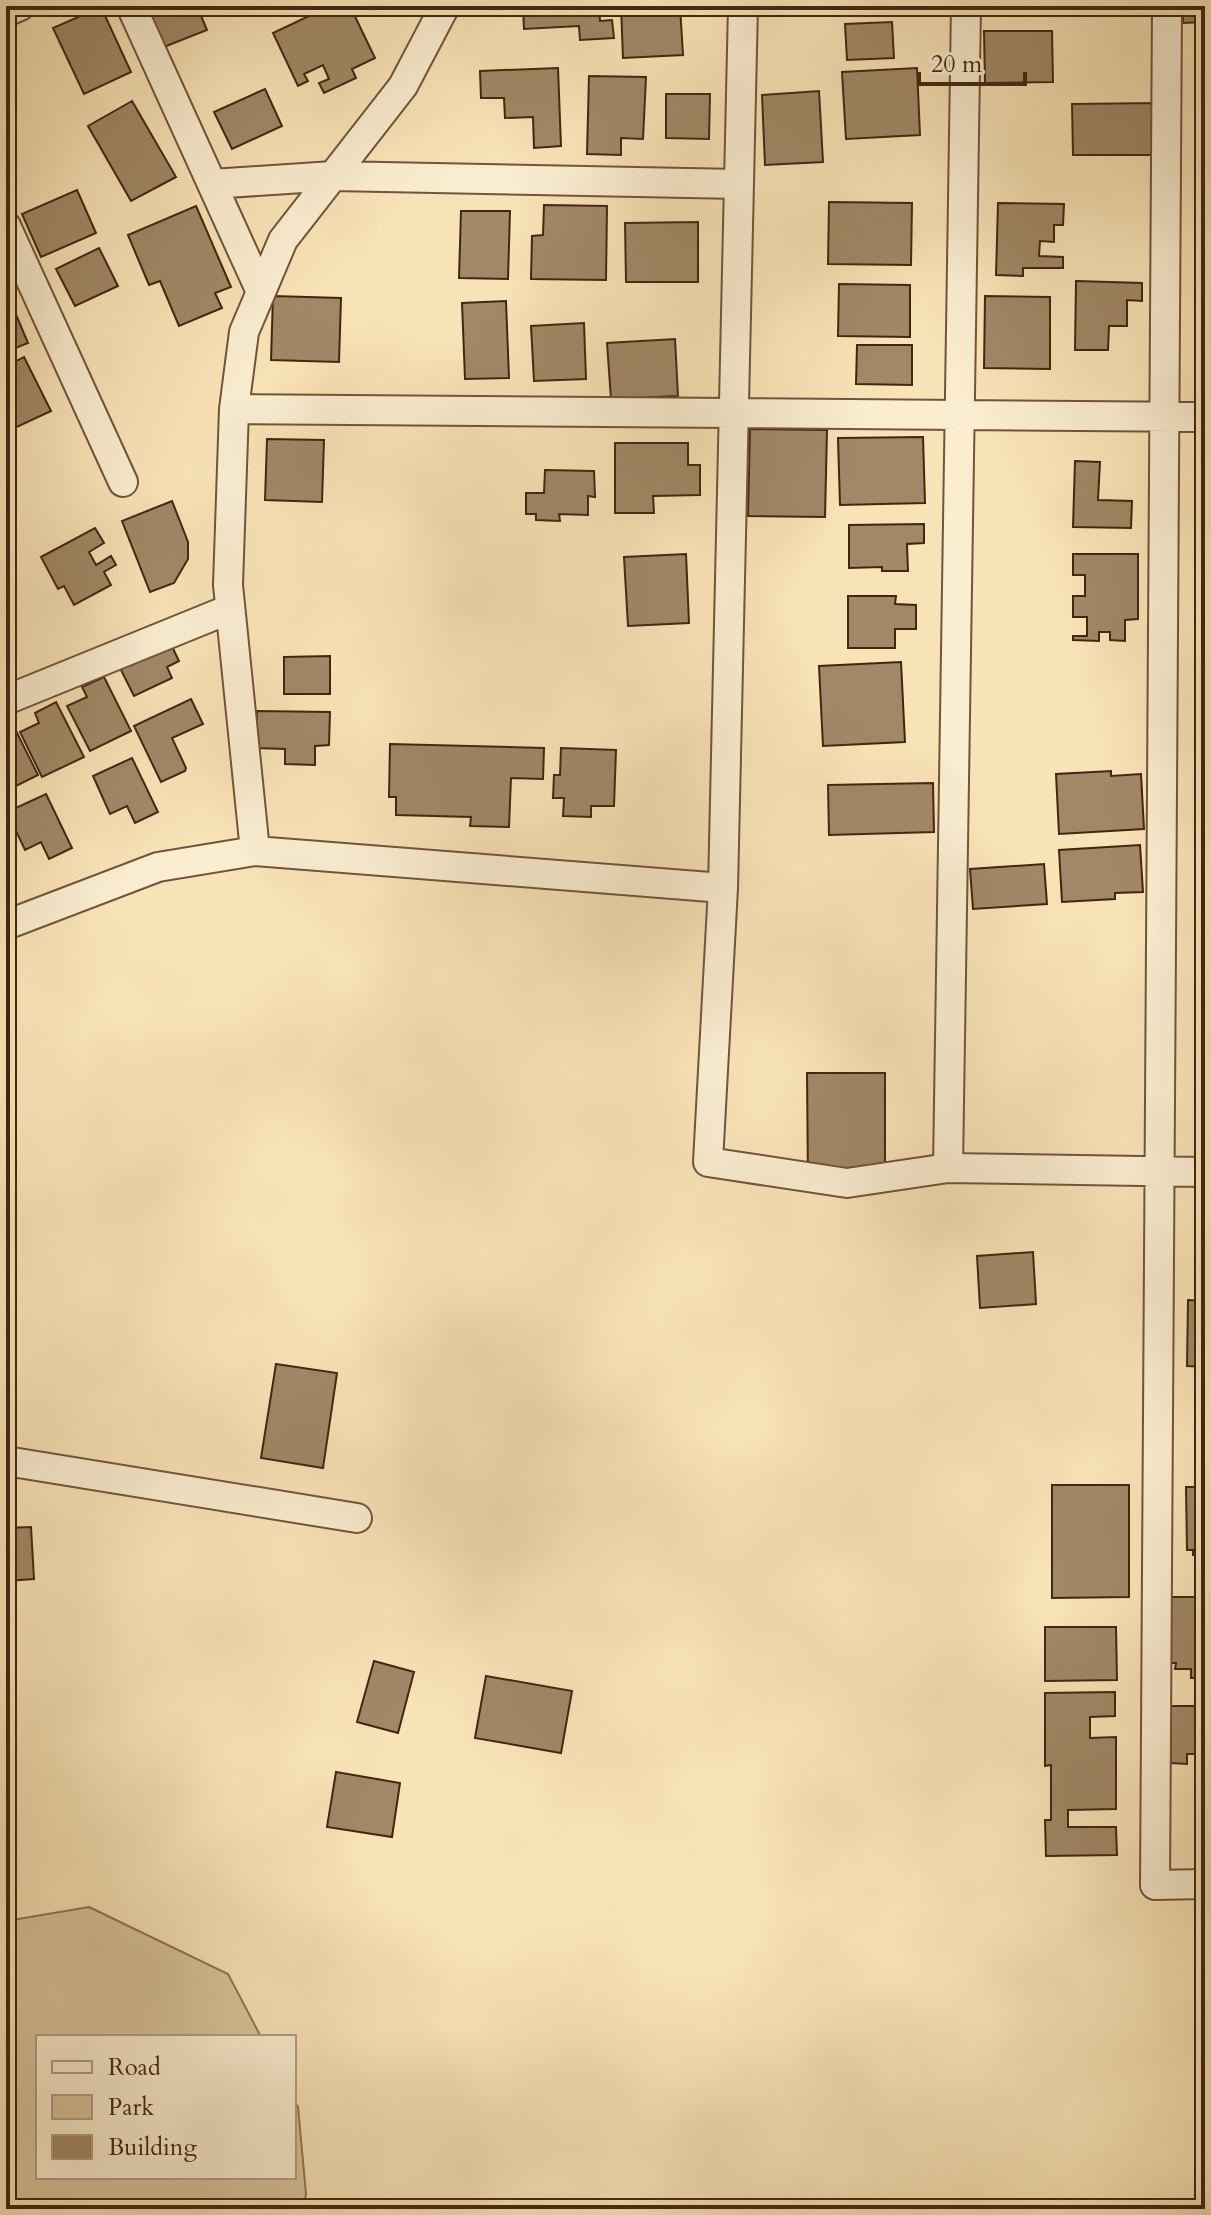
<svg xmlns="http://www.w3.org/2000/svg" width="1211" height="2215" font-family="Cardo,serif">
  <style>
    .green { fill: #d9c39a; stroke: #8e7456; stroke-width: 2 }
    .building { fill: #a18867; stroke: #432611; stroke-width: 2 }
    .lines { fill: none; stroke-linecap: round; stroke-linejoin: round }
    .minor-casing { stroke: #70553a; stroke-width: 32 }
    .minor { stroke: #faedd0; stroke-width: 28 }
  </style>
  <rect width="100%" height="100%" fill="#f8e3b6"/>
  <filter id="stains"><feTurbulence type="fractalNoise" baseFrequency=".0025" numOctaves="4"/><feColorMatrix values="0 0 0 0 .2 0 0 0 0 .09 0 0 0 0 .02 0 0 0 .5 -.17"/></filter>
  <radialGradient id="worn" r=".72"><stop offset=".6" stop-color="#630" stop-opacity="0"/><stop offset="1" stop-color="#630" stop-opacity=".3"/></radialGradient>
  <path class="green" d="M 89,1907 L 228,1974 L 261,2037 L 38,2037 L 38,2177 L 294,2177 L 294,2100 L 298,2107 L 306,2194 L 303,2209 L 6,2209 L 6,1921 Z"/>
  <path class="building" d="M 147,6 L 197,6 L 207,30 L 164,47 Z
    M 330,6 L 350,6 L 375,58 L 352,69 L 356,78 L 324,93 L 319,83 L 329,79 L 323,65 L 304,74 L 308,81 L 298,86 L 273,33 Z
    M 523,6 L 599,6 L 600,21 L 612,20 L 614,38 L 580,40 L 579,26 L 524,29 Z
    M 621,6 L 680,6 L 683,55 L 623,58 Z
    M 1183,6 L 1205,6 L 1205,22 L 1183,23 Z
    M 101,7 L 131,72 L 84,94 L 53,28 Z
    M 892,22 L 894,58 L 847,60 L 845,24 Z
    M 984,31 L 1052,31 L 1053,82 L 985,83 Z
    M 1195,64 L 1205,64 L 1205,130 L 1195,130 Z
    M 558,68 L 561,146 L 534,148 L 533,117 L 505,118 L 504,98 L 481,98 L 480,71 Z
    M 917,68 L 920,135 L 846,139 L 842,72 Z
    M 589,76 L 646,77 L 643,139 L 621,138 L 621,155 L 587,154 Z
    M 265,89 L 282,126 L 232,149 L 214,112 Z
    M 819,91 L 823,162 L 765,165 L 762,95 Z
    M 666,94 L 710,94 L 709,139 L 666,138 Z
    M 132,101 L 176,177 L 131,201 L 88,126 Z
    M 1158,103 L 1159,155 L 1073,155 L 1072,104 Z
    M 77,190 L 96,233 L 41,257 L 22,214 Z
    M 829,202 L 912,203 L 911,265 L 828,264 Z
    M 998,203 L 1064,204 L 1063,225 L 1054,225 L 1054,242 L 1040,241 L 1039,256 L 1063,257 L 1063,268 L 1023,268 L 1023,276 L 996,275 Z
    M 544,205 L 607,206 L 606,280 L 531,279 L 532,236 L 543,235 Z
    M 196,206 L 231,287 L 215,293 L 222,308 L 179,326 L 160,281 L 149,285 L 128,235 Z
    M 461,211 L 510,211 L 508,279 L 459,278 Z
    M 698,222 L 698,282 L 626,282 L 625,223 Z
    M 99,248 L 118,286 L 75,306 L 56,269 Z
    M 1076,281 L 1142,283 L 1142,301 L 1127,300 L 1127,326 L 1109,326 L 1108,350 L 1075,350 Z
    M 839,284 L 910,285 L 910,337 L 838,336 Z
    M 6,291 L 28,343 L 6,352 Z
    M 273,296 L 341,298 L 339,362 L 271,360 Z
    M 985,296 L 1050,297 L 1050,369 L 984,368 Z
    M 506,301 L 509,378 L 465,379 L 462,303 Z
    M 584,323 L 586,379 L 534,381 L 531,326 Z
    M 675,339 L 678,396 L 611,399 L 607,343 Z
    M 857,345 L 912,345 L 912,385 L 856,384 Z
    M 24,357 L 51,411 L 6,432 L 6,366 Z
    M 750,429 L 827,430 L 825,517 L 748,516 Z
    M 923,437 L 925,503 L 840,505 L 838,438 Z
    M 267,439 L 324,440 L 322,502 L 265,500 Z
    M 615,443 L 688,443 L 688,465 L 700,465 L 700,495 L 653,496 L 654,513 L 615,513 Z
    M 1075,461 L 1100,462 L 1098,500 L 1132,501 L 1131,528 L 1073,527 Z
    M 545,470 L 594,471 L 595,497 L 588,496 L 588,515 L 559,514 L 560,521 L 536,520 L 536,514 L 526,514 L 526,493 L 544,493 Z
    M 172,501 L 188,542 L 188,559 L 174,583 L 150,592 L 122,521 Z
    M 924,524 L 924,543 L 907,544 L 908,571 L 882,571 L 882,567 L 849,568 L 849,525 Z
    M 95,528 L 104,543 L 89,552 L 96,565 L 111,556 L 116,565 L 104,572 L 111,585 L 74,605 L 64,586 L 58,589 L 41,557 Z
    M 686,554 L 689,623 L 628,626 L 624,557 Z
    M 1073,554 L 1138,554 L 1138,619 L 1125,620 L 1125,641 L 1110,640 L 1110,632 L 1099,632 L 1099,641 L 1073,640 L 1073,636 L 1087,636 L 1087,617 L 1073,617 L 1073,596 L 1085,596 L 1085,575 L 1073,575 Z
    M 848,596 L 896,596 L 895,604 L 916,605 L 916,629 L 895,629 L 895,648 L 848,648 Z
    M 168,638 L 179,661 L 167,667 L 172,678 L 134,696 L 117,662 Z
    M 330,656 L 330,694 L 284,694 L 284,657 Z
    M 901,662 L 905,742 L 823,746 L 819,666 Z
    M 104,677 L 131,731 L 90,751 L 67,706 L 87,697 L 82,687 Z
    M 191,699 L 203,724 L 172,738 L 186,768 L 185,771 L 161,782 L 134,726 Z
    M 56,702 L 84,757 L 42,777 L 20,732 L 39,723 L 35,713 Z
    M 257,711 L 330,712 L 329,745 L 315,746 L 315,765 L 285,764 L 285,749 L 256,748 Z
    M 11,721 L 38,775 L 6,791 L 6,723 Z
    M 390,744 L 544,748 L 543,779 L 511,778 L 509,827 L 470,826 L 471,817 L 396,815 L 396,797 L 389,797 Z
    M 561,748 L 616,750 L 614,806 L 591,806 L 591,817 L 563,816 L 564,798 L 553,798 L 554,775 L 560,775 Z
    M 132,758 L 158,812 L 135,823 L 127,806 L 110,814 L 93,776 Z
    M 1111,771 L 1111,776 L 1141,774 L 1144,829 L 1059,834 L 1056,774 Z
    M 933,783 L 934,832 L 829,835 L 828,785 Z
    M 46,794 L 72,848 L 49,859 L 41,842 L 25,850 L 7,812 Z
    M 1140,845 L 1143,892 L 1115,893 L 1115,899 L 1062,902 L 1059,850 Z
    M 6,855 L 15,874 L 6,879 Z
    M 1044,864 L 1047,904 L 973,909 L 970,869 Z
    M 1197,958 L 1205,958 L 1205,1051 L 1198,1051 Z
    M 807,1073 L 885,1073 L 885,1181 L 808,1181 Z
    M 1199,1106 L 1205,1106 L 1205,1144 L 1198,1144 Z
    M 1033,1252 L 1036,1304 L 980,1308 L 977,1256 Z
    M 1188,1300 L 1205,1301 L 1205,1367 L 1187,1366 Z
    M 276,1364 L 337,1373 L 323,1468 L 261,1458 Z
    M 1052,1485 L 1129,1485 L 1129,1597 L 1052,1598 Z
    M 1186,1487 L 1205,1487 L 1205,1555 L 1193,1555 L 1193,1550 L 1187,1550 Z
    M 31,1527 L 34,1579 L 6,1581 L 6,1528 Z
    M 1169,1597 L 1205,1597 L 1205,1678 L 1191,1678 L 1191,1669 L 1175,1669 L 1176,1663 L 1169,1663 Z
    M 1045,1627 L 1116,1627 L 1117,1680 L 1045,1681 Z
    M 374,1661 L 414,1672 L 398,1733 L 357,1722 Z
    M 486,1676 L 572,1691 L 561,1753 L 475,1738 Z
    M 1115,1692 L 1115,1716 L 1090,1717 L 1090,1738 L 1116,1737 L 1116,1809 L 1068,1810 L 1068,1827 L 1116,1827 L 1117,1855 L 1046,1856 L 1045,1820 L 1051,1820 L 1051,1765 L 1045,1766 L 1045,1693 Z
    M 1171,1706 L 1205,1706 L 1205,1754 L 1187,1754 L 1187,1764 L 1171,1763 Z
    M 336,1772 L 400,1783 L 392,1837 L 327,1827 Z"/>
  <g class="lines">
    <g class="minor-casing">
      <path id="minor" d="M 131,6 L 261,292
        M 743,6 L 723,888 L 708,1162 L 847,1183 L 948,1168 L 1205,1172
        M 1167,6 L 1155,1885 L 1205,1884
        M 6,12 L 20,6
        M 212,184 L 333,176 L 739,184
        M 6,226 L 123,482
        M 234,409 L 1205,417
        M 6,700 L 230,609
        M 255,851 L 228,585 L 234,409 L 244,332 L 283,240 L 403,86 L 445,6
        M 6,925 L 158,867 L 255,851 L 723,888
        M 948,1168 L 966,6
        M 6,1461 L 357,1518"/>
    </g>
    <use href="#minor" class="minor"/>
  </g>
  <rect width="1211" height="2215" fill="none" stroke="#f8e3b6" stroke-width="32"/>
  <rect x="8" y="8" width="1195" height="2199" fill="none" stroke="#432611" stroke-width="4"/>
  <rect x="16" y="16" width="1179" height="2183" fill="none" stroke="#432611" stroke-width="2"/>
  <rect x="36" y="2035" width="260" height="144" fill="#faedd0" stroke="#b19d84" stroke-width="2"/>
  <rect x="52" y="2061" width="40" height="12" fill="#faedd0" stroke="#b19d84" stroke-width="2"/>
  <text x="108" y="2075" font-size="24" fill="#432611">Road</text>
  <rect x="52" y="2095" width="40" height="24" fill="#d9c39a" stroke="#b19d84" stroke-width="2"/>
  <text x="108" y="2115" font-size="24" fill="#432611">Park</text>
  <rect x="52" y="2135" width="40" height="24" fill="#a18867" stroke="#b19d84" stroke-width="2"/>
  <text x="108" y="2155" font-size="24" fill="#432611">Building</text>
  <path d="M919 72v12h106v-12" fill="none" stroke="#432611" stroke-width="4"/>
  <text x="931" y="72" font-size="24" fill="#432611" stroke="#faedd0" stroke-width="6" paint-order="stroke">20 m</text>
  <rect width="100%" height="100%" filter="url(#stains)"/>
  <rect width="100%" height="100%" fill="url(#worn)"/>
</svg>
